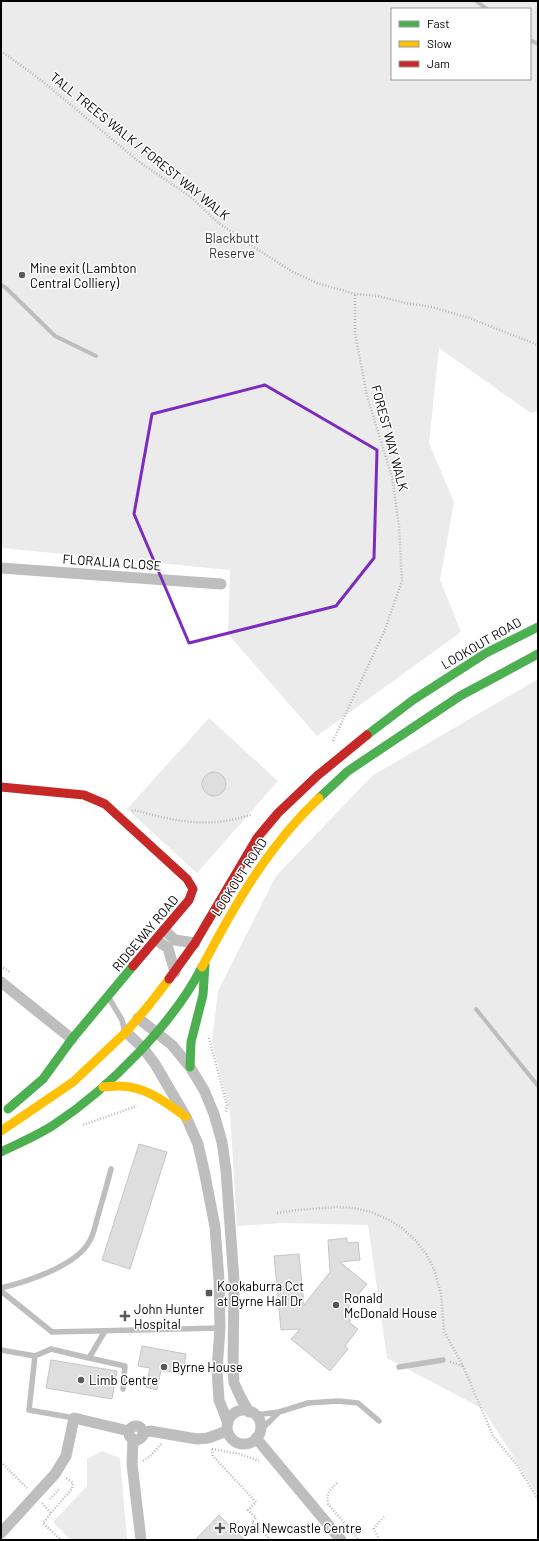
<svg xmlns="http://www.w3.org/2000/svg" width="539" height="1541" font-family="Barlow,sans-serif">
  <style>
    .green { fill: #ebebeb; fill-rule: evenodd }
    .lines { fill: none; stroke-linecap: round; stroke-linejoin: round }
    .stream { stroke: #bdbdbd; stroke-width: 4 }
    .building { fill: #dedede; stroke: #c6c6c6 }
    .path { stroke: #b9b9b9; stroke-width: 2.5; stroke-dasharray: 1 2; stroke-linecap: butt }
    .lane { stroke: #bebebe; stroke-width: 5.5 }
    .street { stroke: #bebebe; stroke-width: 11 }
    .fast { stroke: #4caf50; stroke-width: 9 }
    .slow { stroke: #ffc107; stroke-width: 9 }
    .jam { stroke: #c62828; stroke-width: 9 }
    .marked { fill: none; stroke: #7b2cbf; stroke-width: 3; stroke-linejoin: round }
    .poi-dot { fill: #595959; stroke: #fff; stroke-width: 1.5 }
    .labels { text-anchor: middle; dominant-baseline: central; stroke-width: 3; stroke-linejoin: round; paint-order: stroke }
    .street-label { font-size: 13px; fill: #000; stroke: #fff }
    .park-label { font-size: 13px; fill: #313131; stroke: #fff }
    .poi-label { font-size: 13px; fill: #000; stroke: #fff; text-anchor: start }
  </style>
  <rect width="100%" height="100%" fill="#fff"/>
  <path class="green" d="M 1,1 L 538,1 L 538,411 L 531,413 L 439,348 L 429,443 L 454,502 L 440,580 L 461,632 L 317,736 L 228,634 L 230,570 L 1,548 ZM 392,9 L 530,9 L 530,79 L 392,79 Z
    M 538,679 L 538,1495 L 483,1409 L 387,1358 L 368,1225 L 283,1223 L 237,1226 L 230,1113 L 212,1041 L 218,991 L 276,876 L 372,776 Z
    M 209,718 L 278,781 L 197,873 L 127,809 Z
    M 102,1451 L 120,1458 L 127,1540 L 71,1540 L 53,1522 L 87,1486 L 87,1459 Z"/>
  <g class="lines">
    <path class="stream" d="M 476,1 L 487,9
      M 530,40 L 538,44
      M 1,285 L 6,288 L 55,336 L 96,356
      M 476,1009 L 538,1086"/>
  </g>
  <path class="building" d="M202 784a12 12 0 1 1 24 0a12 12 0 1 1-24 0Z
    M 139,1144 L 167,1152 L 130,1269 L 102,1260 Z
    M 347,1238 L 347,1243 L 358,1242 L 360,1260 L 340,1262 L 367,1284 L 348,1307 L 356,1313 L 349,1322 L 358,1329 L 345,1346 L 348,1349 L 330,1371 L 291,1339 L 300,1329 L 281,1330 L 274,1256 L 299,1254 L 304,1305 L 330,1272 L 328,1240 Z
    M 142,1346 L 186,1354 L 183,1374 L 161,1370 L 157,1390 L 146,1387 L 150,1368 L 138,1366 Z
    M 51,1360 L 117,1371 L 112,1399 L 46,1388 Z
    M 219,1515 L 245,1540 L 195,1540 Z"/>
  <g class="lines">
    <path class="path" d="M 1,51 L 41,80 L 138,161 L 191,197 L 216,221 L 249,244 L 293,272 L 317,283 L 355,294 L 378,296 L 405,303 L 432,307 L 469,318 L 538,345
      M 333,741 L 384,632 L 402,581 L 399,526 L 392,477 L 367,396 L 355,333 L 355,294
      M 132,811 L 134,810 C 159,817 187,824 214,822 C 226,822 239,818 251,815
      M 1,966 L 10,972
      M 209,1038 L 227,1105 L 226,1112
      M 83,1125 L 137,1106
      M 277,1213 L 297,1210 L 337,1207 L 354,1208 L 371,1212 L 387,1219 L 402,1228 L 415,1240 L 426,1254 L 434,1269 L 441,1294 L 444,1331 L 463,1366 L 493,1436 L 517,1465 L 538,1499
      M 450,1362 L 463,1366
      M 212,1449 L 240,1454 L 259,1461
      M 212,1449 L 213,1456 L 256,1502 L 248,1510 L 256,1518 L 252,1522 L 271,1540
      M 143,1461 L 150,1456 L 161,1444
      M 1,1462 L 27,1488
      M 337,1483 C 329,1490 326,1494 328,1504 L 359,1540
      M 50,1499 L 60,1488
      M 42,1503 L 51,1513 L 43,1523 L 61,1540
      M 51,1513 L 72,1489 L 73,1483 L 66,1478
      M 379,1540 L 374,1529 L 376,1525 L 384,1517"/>
    <path class="lane" d="M 109,998 L 122,1020 L 124,1028
      M 1,1288 C 26,1282 76,1266 89,1242 C 94,1235 95,1225 98,1216 C 102,1201 107,1185 111,1169
      M 1,1291 L 52,1332 L 220,1328
      M 1,1350 L 35,1356 L 51,1349 L 89,1358 L 105,1331
      M 35,1356 L 29,1410 L 74,1418
      M 89,1358 L 125,1366 L 123,1389
      M 399,1367 L 443,1360
      M 255,1415 L 279,1412 L 308,1403 L 338,1401 L 358,1403 L 379,1421
      M 259,1432 L 279,1412"/>
    <path class="street" d="M 1,568 L 221,584
      M 164,930 L 175,940 L 195,943
      M 156,940 L 168,948 L 175,972
      M 1,982 L 72,1039
      M 138,1018 L 172,1045 L 190,1067 L 204,1090 L 214,1114 L 222,1142 L 226,1170 L 234,1281 L 233,1368 L 234,1383 L 241,1398 L 249,1412
      M 126,1032 L 143,1048 L 155,1064 L 186,1117 L 198,1144 L 205,1175 L 215,1227 L 219,1280 L 220,1328 L 217,1370 L 219,1400 L 228,1423
      M227 1427a17 17 0 1 1 34 0a17 17 0 1 1-34 0Z
      M129 1433a7 7 0 1 1 14 0a7 7 0 1 1-14 0Z
      M 143,1433 L 150,1431 L 197,1439 L 208,1438 L 227,1431
      M 256,1438 L 341,1540
      M 133,1439 L 132,1464 L 141,1540
      M 1,1533 L 55,1474 L 66,1456 L 74,1418 L 129,1431"/>
    <path class="fast" d="M 367,735 L 413,700 L 486,653 L 538,627
      M 319,798 L 348,771 L 460,696 L 538,654
      M 190,1067 L 191,1042 L 203,995 L 205,965
      M 8,1109 L 43,1079 L 72,1039 L 133,966
      M 1,1152 C 19,1143 39,1135 55,1124 C 108,1089 173,1024 202,967"/>
    <path class="slow" d="M 202,967 C 234,906 268,846 319,798
      M 103,1087 C 108,1087 113,1086 119,1086 C 145,1086 166,1102 186,1117
      M 1,1131 L 73,1082 L 126,1032 L 149,1005 L 169,979"/>
    <path class="jam" d="M 1,787 L 84,795 L 105,804 L 187,879 L 193,889 L 189,900 L 133,966
      M 169,979 L 195,943 L 257,838 L 278,813 L 317,776 L 367,735"/>
  </g>
  <path class="marked" d="M 265,385 L 377,450 L 374,558 L 336,606 L 189,643 L 134,514 L 152,414 Z"/>
  <g class="poi-dot">
    <circle cx="22" cy="275" r="4"/>
    <rect x="205" y="1289" width="8" height="8" rx="2"/>
    <circle cx="336" cy="1305" r="4"/>
    <path d="M123 1310h4v4h4v4h-4v4h-4v-4h-4v-4h4z"/>
    <circle cx="164" cy="1367" r="4"/>
    <circle cx="81" cy="1380" r="4"/>
    <path d="M218 1522h4v4h4v4h-4v4h-4v-4h-4v-4h4z"/>
  </g>
  <g class="labels">
    <g class="street-label">
      <text transform="translate(140 146) rotate(39)">TALL TREES WALK / FOREST WAY WALK</text>
      <text transform="translate(390 438) rotate(75)">FOREST WAY WALK</text>
      <text transform="translate(112 562) rotate(4)">FLORALIA CLOSE</text>
      <text transform="translate(481 643) rotate(-30)">LOOKOUT ROAD</text>
      <text transform="translate(239 877) rotate(-57)">LOOKOUT ROAD</text>
      <text transform="translate(145 933) rotate(-50)">RIDGEWAY ROAD</text>
    </g>
    <g class="park-label">
      <text x="232" y="238">Blackbutt<tspan x="232" dy="15">Reserve</tspan></text>
    </g>
    <g class="poi-label">
      <text x="30" y="268">Mine exit (Lambton<tspan x="30" dy="15">Central Colliery)</tspan></text>
      <text x="217" y="1286">Kookaburra Cct<tspan x="217" dy="15">at Byrne Hall Dr</tspan></text>
      <text x="344" y="1298">Ronald<tspan x="344" dy="15">McDonald House</tspan></text>
      <text x="134" y="1309">John Hunter<tspan x="134" dy="15">Hospital</tspan></text>
      <text x="172" y="1367">Byrne House</text>
      <text x="89" y="1380">Limb Centre</text>
      <text x="229" y="1528">Royal Newcastle Centre</text>
    </g>
  </g>
  <rect width="539" height="1541" fill="none" stroke="#000000" stroke-width="4"/>
  <rect x="391" y="8" width="140" height="72" fill="#ffffff" stroke="#999999"/>
  <rect x="399" y="21" width="20" height="6" fill="#4caf50" stroke="#999999"/>
  <text x="427" y="28" font-size="12" fill="#000000">Fast</text>
  <rect x="399" y="41" width="20" height="6" fill="#ffc107" stroke="#999999"/>
  <text x="427" y="48" font-size="12" fill="#000000">Slow</text>
  <rect x="399" y="61" width="20" height="6" fill="#c62828" stroke="#999999"/>
  <text x="427" y="68" font-size="12" fill="#000000">Jam</text>
</svg>
